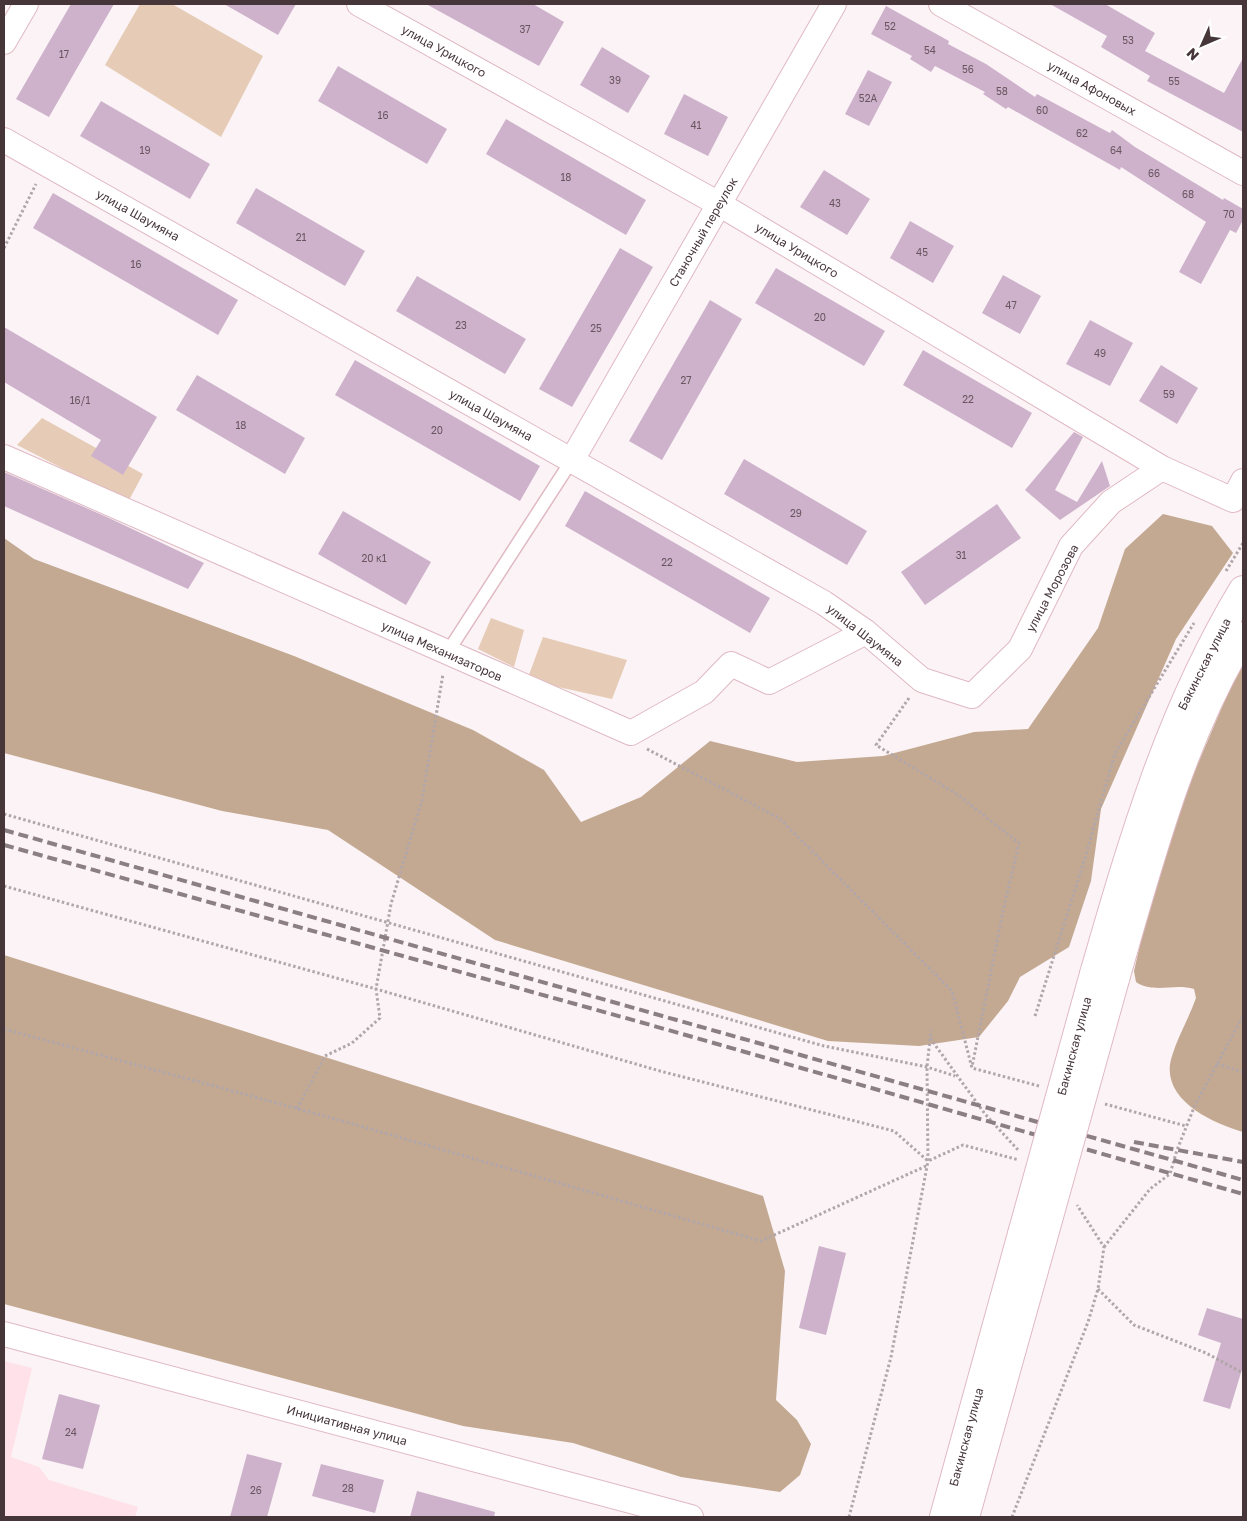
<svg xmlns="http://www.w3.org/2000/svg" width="1247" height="1521" font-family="'Golos Text',sans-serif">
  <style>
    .built { fill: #ffe1e9 }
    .green { fill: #e6ccb6 }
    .forest { fill: #c4a992 }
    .building { fill: #ceb2cc }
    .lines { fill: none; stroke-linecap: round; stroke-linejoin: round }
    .service-casing { stroke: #e0b9c3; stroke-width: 15 }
    .minor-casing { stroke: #e0b9c3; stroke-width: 26 }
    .secondary-casing { stroke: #e0b9c3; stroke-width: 30 }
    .path { stroke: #b1a6a9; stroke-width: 3; stroke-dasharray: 2.5 2.5; stroke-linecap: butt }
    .service { stroke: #fff; stroke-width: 12 }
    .minor { stroke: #fff; stroke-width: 24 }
    .secondary { stroke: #fff; stroke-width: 28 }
    .rail { stroke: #8c7f83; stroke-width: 4; stroke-dasharray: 10 5; stroke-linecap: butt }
    .secondary-bridge-casing { stroke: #e0b9c3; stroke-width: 30; stroke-linecap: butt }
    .secondary-bridge { stroke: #fff; stroke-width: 28 }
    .labels { text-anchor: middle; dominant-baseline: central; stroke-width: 4; stroke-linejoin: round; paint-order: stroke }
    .number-label { font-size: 10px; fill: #68555e }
    .street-label { font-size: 12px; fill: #46363a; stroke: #fff }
  </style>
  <rect width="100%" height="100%" fill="#fbf3f5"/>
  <path class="built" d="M 4,1361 L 32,1368 L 11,1457 L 39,1467 L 49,1480 L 138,1507 L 135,1517 L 4,1517 Z"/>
  <path class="green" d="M 140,4 L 172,4 L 263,56 L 221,137 L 105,65 Z
    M 42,418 L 143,474 L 128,502 L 17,445 Z
    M 491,618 L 524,630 L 514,667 L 478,649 Z
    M 543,637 L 627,660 L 612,699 L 527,680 Z"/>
  <path class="forest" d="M 1163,514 L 1212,526 L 1233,553 L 1176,639 L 1101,809 L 1091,881 L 1069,947 L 1020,977 L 1008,1001 L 979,1037 L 919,1046 L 828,1041 L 495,940 L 328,830 L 222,811 L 4,753 L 4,538 L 34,559 L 294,656 L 473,730 L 544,770 L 581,822 L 641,797 L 710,741 L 797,762 L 883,756 L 974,732 L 1028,729 L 1098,628 L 1125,549 Z
    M 1243,664 L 1243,1132 C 1211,1123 1158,1098 1172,1056 C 1178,1036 1189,1018 1196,998 L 1194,989 C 1174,983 1154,994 1136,982 L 1134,971 L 1158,866 L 1179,808 L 1231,686 Z
    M 4,955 L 763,1196 L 785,1271 L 776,1400 L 797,1420 L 811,1444 L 800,1475 L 780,1492 L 681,1477 L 573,1443 L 463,1426 L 4,1304 Z"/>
  <path class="building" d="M 71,4 L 114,4 L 49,117 L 16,99 Z
    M 224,4 L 296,4 L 278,35 Z
    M 426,4 L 533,4 L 564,22 L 539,66 Z
    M 1050,4 L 1105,4 L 1155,33 L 1145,51 L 1224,93 L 1243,58 L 1243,132 L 1147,81 L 1150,76 L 1101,47 L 1107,36 Z
    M 886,6 L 949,41 L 948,44 L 986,64 L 1035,97 L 1037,94 L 1110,133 L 1112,130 L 1135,147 L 1223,200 L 1224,198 L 1243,209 L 1243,220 L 1236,233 L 1230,230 L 1201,284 L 1179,272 L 1206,222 L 1121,167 L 1120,170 L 1008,107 L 1006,109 L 983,94 L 985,92 L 935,66 L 931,72 L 910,59 L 912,56 L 871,34 Z
    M 602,47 L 650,76 L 628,113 L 580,85 Z
    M 338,66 L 447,129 L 427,164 L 318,101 Z
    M 868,70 L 892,82 L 869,126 L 845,114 Z
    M 684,94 L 728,117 L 708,156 L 664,134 Z
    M 101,101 L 210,164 L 190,199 L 80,136 Z
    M 506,119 L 646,200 L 626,235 L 486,154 Z
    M 824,170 L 870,199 L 847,235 L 800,207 Z
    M 256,188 L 365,251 L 345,286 L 236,223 Z
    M 53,193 L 238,300 L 218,335 L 33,228 Z
    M 910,221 L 954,246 L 933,283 L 890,258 Z
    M 620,248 L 653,267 L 572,407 L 539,389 Z
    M 776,268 L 885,331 L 864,366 L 755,303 Z
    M 1003,275 L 1041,296 L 1020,334 L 982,313 Z
    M 417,276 L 526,339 L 505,374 L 396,311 Z
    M 710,300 L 742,319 L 662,460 L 629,441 Z
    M 1090,320 L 1133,343 L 1110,386 L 1066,364 Z
    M 4,327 L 157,417 L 123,475 L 91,456 L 101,440 L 4,382 Z
    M 923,350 L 1032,413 L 1012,448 L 903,385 Z
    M 355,360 L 540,466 L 520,501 L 335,395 Z
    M 1161,365 L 1198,388 L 1177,424 L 1139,401 Z
    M 197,375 L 305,438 L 285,474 L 176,410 Z
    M 1074,432 L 1083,437 L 1055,490 L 1077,502 L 1102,461 L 1110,486 L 1060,520 L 1025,490 Z
    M 744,459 L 867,531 L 847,565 L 724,494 Z
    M 4,472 L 109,518 L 204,563 L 188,589 L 4,506 Z
    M 585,491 L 770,598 L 750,633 L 565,526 Z
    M 997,504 L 1021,538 L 925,605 L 901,572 Z
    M 343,511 L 431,562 L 406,605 L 318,554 Z
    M 819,1246 L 846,1253 L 826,1335 L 799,1328 Z
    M 1207,1308 L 1243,1319 L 1243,1366 L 1230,1409 L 1203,1401 L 1221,1343 L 1198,1335 Z
    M 59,1394 L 100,1405 L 83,1469 L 42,1459 Z
    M 247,1454 L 282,1463 L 267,1517 L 230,1517 Z
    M 321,1464 L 384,1480 L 375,1513 L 312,1496 Z
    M 417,1491 L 495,1512 L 494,1517 L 410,1517 Z"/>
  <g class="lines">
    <g class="service-casing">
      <path id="service" d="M 447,653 L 572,460"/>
    </g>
    <g class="minor-casing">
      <path id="minor" d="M 359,4 L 719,204 L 1162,468 L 1233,500 L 1243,481
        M 941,4 L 1243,173
        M 4,42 L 26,4
        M 4,140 L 824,603 L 866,632 L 922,680 L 972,696 L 1020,649 L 1071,546 L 1111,502 L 1162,468
        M 4,457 L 631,733 L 704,692 L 731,664 L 769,682 L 866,632
        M 572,460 L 834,4
        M 4,1334 L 691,1517"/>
    </g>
    <g class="secondary-casing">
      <path id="secondary" d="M 1094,974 C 1133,839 1170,711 1243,590
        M 1115,979 C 1149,862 1180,740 1243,636
        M 944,1517 L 1022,1234
        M 965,1517 L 1043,1238"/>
    </g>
    <path class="path" d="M 4,248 L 36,184
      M 1226,571 L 1243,543
      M 909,698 L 876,745 L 958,795 L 1019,843 L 1003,911 L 972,1067
      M 647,749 L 779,818 L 952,991 L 972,1068 L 1039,1086
      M 4,814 L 824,1046 L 927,1067 L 955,1076
      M 4,886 L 376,989 L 660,1071 L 894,1131 L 928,1161 L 963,1145 L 1019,1160
      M 1035,1016 L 1085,858 L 1115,753 L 1194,623
      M 4,1029 L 332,1118 L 761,1241 L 926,1166
      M 930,1038 L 985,1114 L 1019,1151
      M 1217,1064 L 1243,1072
      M 1105,1104 L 1186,1126
      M 297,1109 L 325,1056 L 352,1043 L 380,1018 L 376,989 L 391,904 L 422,800 L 443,674
      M 1104,1247 L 1150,1189 L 1170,1174 L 1177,1150 L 1195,1105 L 1243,1016
      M 1098,1289 L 1134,1325 L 1206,1353 L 1243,1373
      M 849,1517 L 891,1357 L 928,1161 L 927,1067 L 931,1030
      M 1012,1517 L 1088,1322 L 1098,1289 L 1104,1247 L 1077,1205"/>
    <use href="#service" class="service"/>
    <use href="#minor" class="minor"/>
    <use href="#secondary" class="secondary"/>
    <path class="rail" d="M 4,830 L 1243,1180
      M 4,845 L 640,1022 L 1243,1194
      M 1134,1142 L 1243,1162"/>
    <g class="secondary-bridge-casing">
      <path id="secondary-bridge" d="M 1022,1234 L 1094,974
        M 1043,1238 L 1115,979"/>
    </g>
    <use href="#secondary-bridge" class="secondary-bridge"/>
  </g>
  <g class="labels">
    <g class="number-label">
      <text x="890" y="26">52</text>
      <text x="525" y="29">37</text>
      <text x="1128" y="40">53</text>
      <text x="930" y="50">54</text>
      <text x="64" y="54">17</text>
      <text x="968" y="69">56</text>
      <text x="615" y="80">39</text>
      <text x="1174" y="81">55</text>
      <text x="1002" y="91">58</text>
      <text x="868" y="98">52А</text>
      <text x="1042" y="110">60</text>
      <text x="383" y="115">16</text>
      <text x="696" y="125">41</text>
      <text x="1082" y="133">62</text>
      <text x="145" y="150">19</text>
      <text x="1116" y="150">64</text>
      <text x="1154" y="173">66</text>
      <text x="566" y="177">18</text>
      <text x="1188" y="194">68</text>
      <text x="835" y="203">43</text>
      <text x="1229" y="214">70</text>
      <text x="301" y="237">21</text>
      <text x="922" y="252">45</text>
      <text x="136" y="264">16</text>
      <text x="1011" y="305">47</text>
      <text x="820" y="317">20</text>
      <text x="461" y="325">23</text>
      <text x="596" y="328">25</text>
      <text x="1100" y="353">49</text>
      <text x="686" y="380">27</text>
      <text x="1169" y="394">59</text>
      <text x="968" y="399">22</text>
      <text x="80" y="400">16/1</text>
      <text x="241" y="425">18</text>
      <text x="437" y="430">20</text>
      <text x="796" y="513">29</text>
      <text x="961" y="555">31</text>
      <text x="374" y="558">20 к1</text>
      <text x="667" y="562">22</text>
      <text x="71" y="1432">24</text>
      <text x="348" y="1488">28</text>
      <text x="256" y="1490">26</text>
    </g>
    <g class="street-label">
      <text transform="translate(444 51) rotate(29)">улица Урицкого</text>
      <text transform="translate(1092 88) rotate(29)">улица Афоновых</text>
      <text transform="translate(138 215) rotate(29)">улица Шаумяна</text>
      <text transform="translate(703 232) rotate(-60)">Станочный переулок</text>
      <text transform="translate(797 250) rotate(31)">улица Урицкого</text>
      <text transform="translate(491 415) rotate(29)">улица Шаумяна</text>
      <text transform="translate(1052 588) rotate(-62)">улица Морозова</text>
      <text transform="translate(865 635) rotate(38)">улица Шаумяна</text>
      <text transform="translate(442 651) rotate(24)">улица Механизаторов</text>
      <text transform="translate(1204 664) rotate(-63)">Бакинская улица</text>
      <text transform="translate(1074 1046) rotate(-75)">Бакинская улица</text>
      <text transform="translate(347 1425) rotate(15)">Инициативная улица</text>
      <text transform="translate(966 1437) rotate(-75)">Бакинская улица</text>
    </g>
  </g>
  <rect width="1247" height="1521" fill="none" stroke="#46363a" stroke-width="10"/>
  <g transform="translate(1202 45) rotate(225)" stroke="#ffffff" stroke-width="4" paint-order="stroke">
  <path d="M0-4L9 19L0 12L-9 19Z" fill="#46363a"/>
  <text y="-8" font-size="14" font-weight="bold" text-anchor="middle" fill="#46363a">N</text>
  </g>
</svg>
